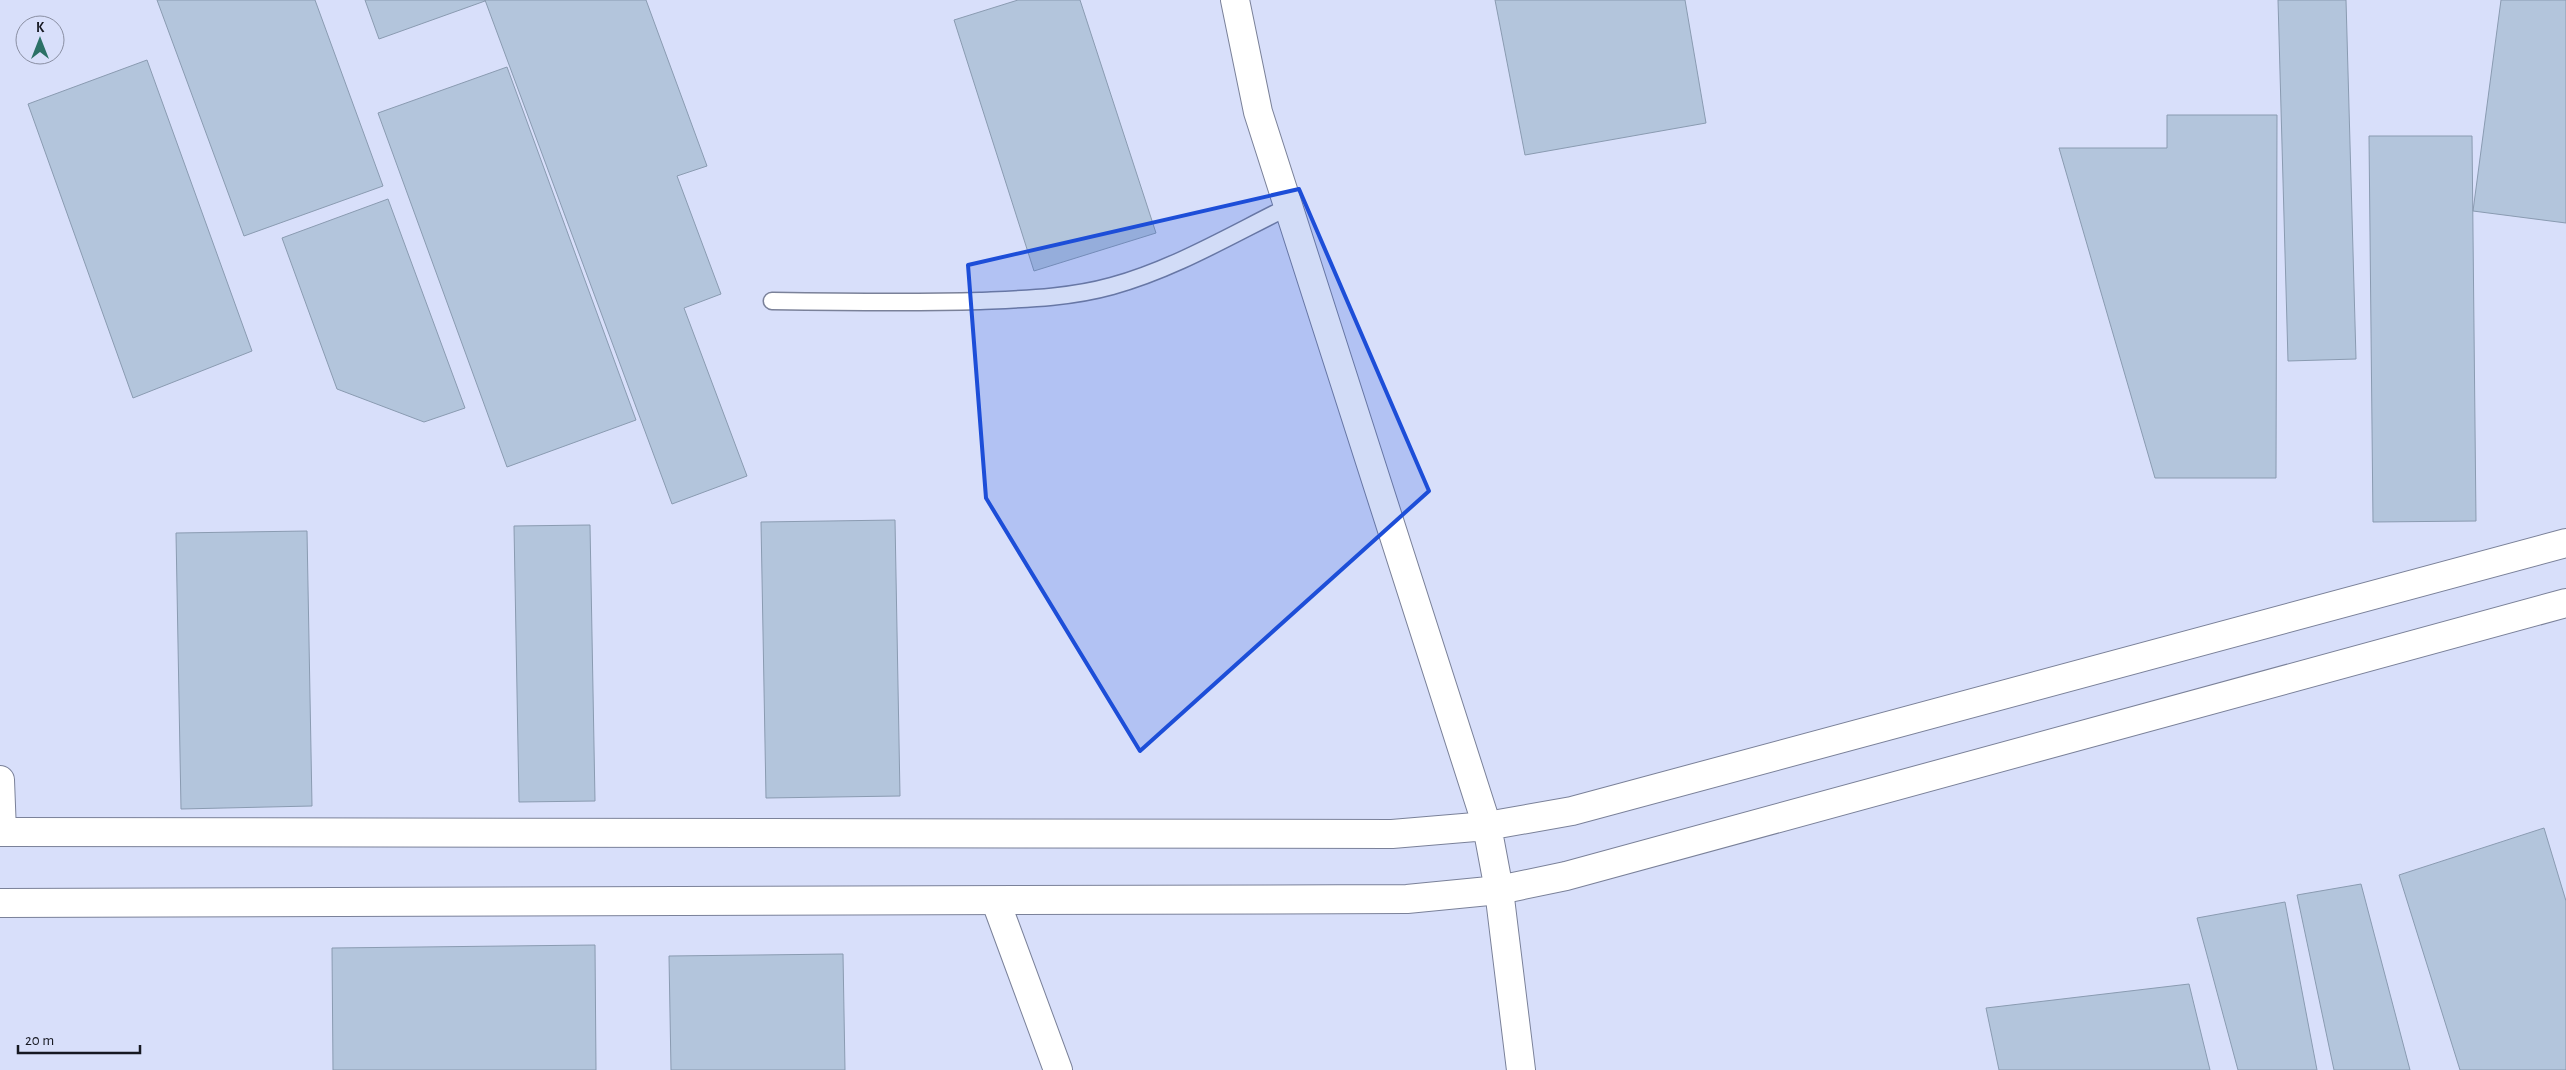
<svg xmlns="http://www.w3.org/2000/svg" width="2566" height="1070" font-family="'Alegreya Sans',sans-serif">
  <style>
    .building { fill: #b3c5dc; stroke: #8a9bb1 }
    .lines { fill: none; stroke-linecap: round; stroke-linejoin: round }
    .lane-casing { stroke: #7a8199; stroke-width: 19 }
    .street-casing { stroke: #7a8199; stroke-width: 30 }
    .secondary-casing { stroke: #7a8199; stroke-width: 30 }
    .lane { stroke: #fff; stroke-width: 16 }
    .street { stroke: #fff; stroke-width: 28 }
    .secondary { stroke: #fff; stroke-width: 28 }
    .marked { fill: #1d4ed8; fill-opacity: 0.2; stroke: #1d4ed8; stroke-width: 4; stroke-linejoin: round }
  </style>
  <rect width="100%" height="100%" fill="#d8dffa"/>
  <path class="building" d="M 157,0 L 315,0 L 383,186 L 244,236 Z
    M 365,0 L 485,0 L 485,1 L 379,39 Z
    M 485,0 L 646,0 L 707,166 L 677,176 L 721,294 L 684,308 L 747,476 L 672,504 Z
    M 1018,0 L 1080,0 L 1156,233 L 1034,271 L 954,20 Z
    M 1495,0 L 1685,0 L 1706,123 L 1525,155 Z
    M 2278,0 L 2346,0 L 2356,359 L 2288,361 Z
    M 2501,0 L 2566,0 L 2566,223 L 2473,211 Z
    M 147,60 L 252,351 L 133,398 L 28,104 Z
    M 507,67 L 636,420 L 507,467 L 378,113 Z
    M 2167,115 L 2277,115 L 2276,478 L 2155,478 L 2059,148 L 2167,148 Z
    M 2369,136 L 2472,136 L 2476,521 L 2373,522 Z
    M 388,199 L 465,408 L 424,422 L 337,389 L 282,238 Z
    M 895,520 L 900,796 L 766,798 L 761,522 Z
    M 590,525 L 595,801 L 519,802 L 514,526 Z
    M 307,531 L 312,806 L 181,809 L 176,533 Z
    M 2544,828 L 2566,901 L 2566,1070 L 2460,1070 L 2399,875 Z
    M 2361,884 L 2410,1070 L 2334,1070 L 2297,895 Z
    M 2285,902 L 2317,1070 L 2238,1070 L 2197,918 Z
    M 595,945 L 596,1070 L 333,1070 L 332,948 Z
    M 843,954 L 845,1070 L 671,1070 L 669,956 Z
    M 2189,984 L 2210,1070 L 1999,1070 L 1986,1008 Z"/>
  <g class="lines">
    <g class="lane-casing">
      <path id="lane" d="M 772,301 C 841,302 911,303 980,301 C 1024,299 1069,298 1112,286 C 1174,269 1231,235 1288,207"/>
    </g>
    <g class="street-casing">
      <path id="street" d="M 1235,0 L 1258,112 L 1487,826
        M 0,780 L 2,832
        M 1499,890 L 1521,1070
        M 996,902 L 1058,1070"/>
    </g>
    <g class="secondary-casing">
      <path id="secondary" d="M 1487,826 L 1499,890
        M 0,832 L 1392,834 L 1487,826 L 1572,811 L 2566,543
        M 0,903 L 1407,899 L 1499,890 L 1566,876 L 2566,603"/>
    </g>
    <use href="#lane" class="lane"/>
    <use href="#street" class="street"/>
    <use href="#secondary" class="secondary"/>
  </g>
  <path class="marked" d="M 1299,189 L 1429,491 L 1140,751 L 986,498 L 968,265 Z"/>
  <g transform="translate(40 40)"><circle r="24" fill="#d8dffa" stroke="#8a8fa3"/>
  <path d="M0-4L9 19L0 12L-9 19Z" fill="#2c7166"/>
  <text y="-8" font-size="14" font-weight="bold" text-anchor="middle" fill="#161821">K</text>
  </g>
  <path d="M18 1045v8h122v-8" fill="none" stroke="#161821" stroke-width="2.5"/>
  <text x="25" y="1045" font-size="15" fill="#161821" stroke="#d8dffa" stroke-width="4" paint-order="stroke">20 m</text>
</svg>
